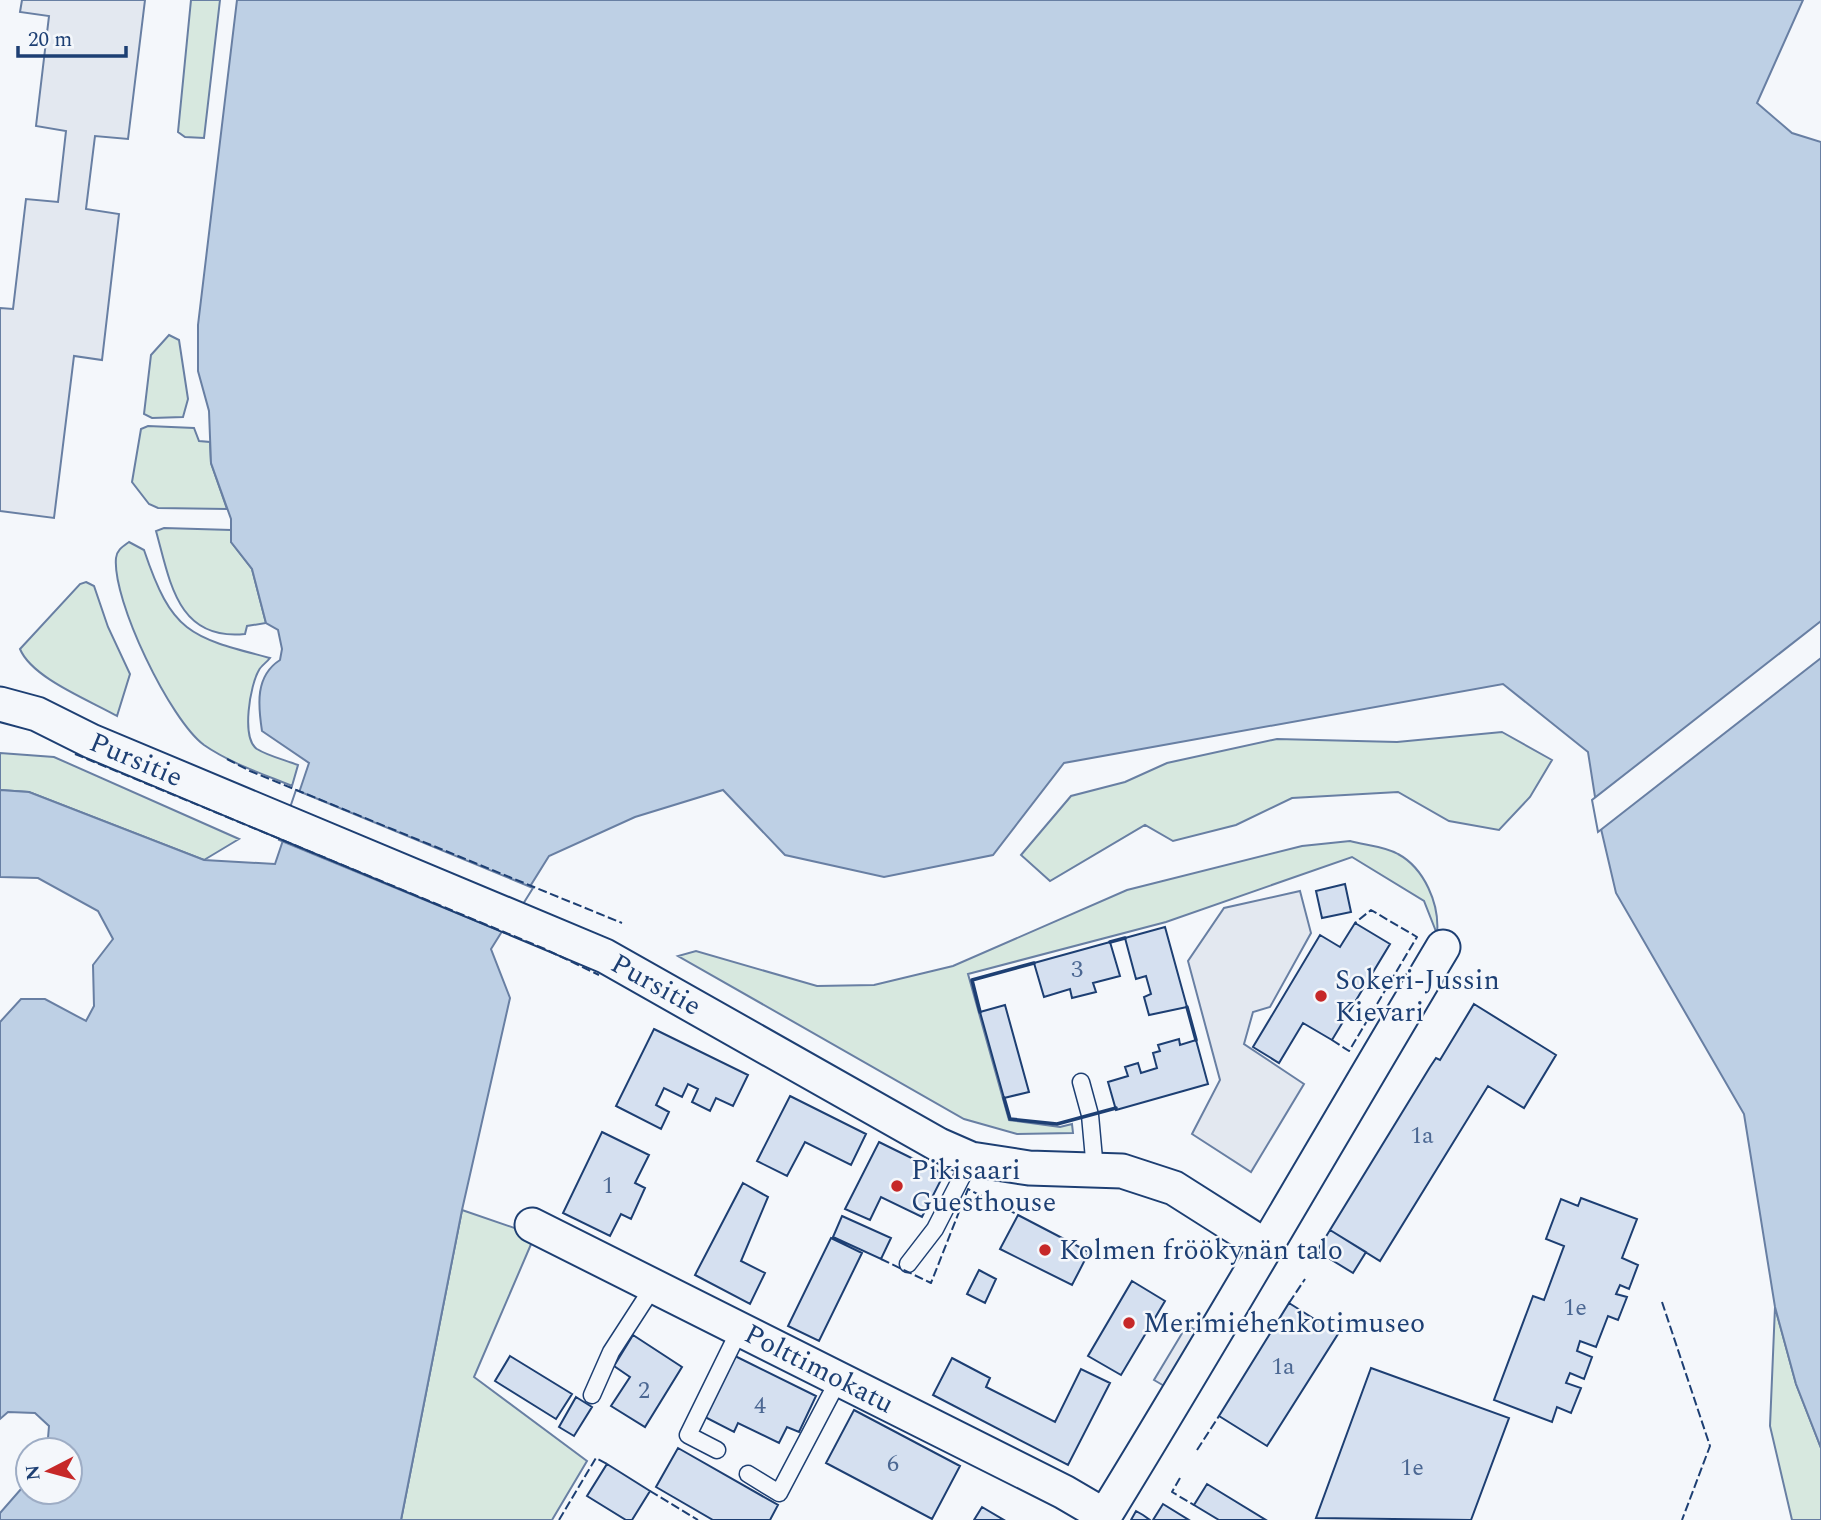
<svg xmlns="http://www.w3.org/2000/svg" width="1821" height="1520" font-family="Spectral,serif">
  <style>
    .green { fill: #d7e8df; stroke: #687fa3; stroke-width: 2 }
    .parking { fill: #e3e8f0; stroke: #687fa3; stroke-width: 2 }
    .water { fill: #bed0e5; stroke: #687fa3; stroke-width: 2 }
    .pier { fill: #f4f7fb; stroke: #687fa3; stroke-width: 2 }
    .building { fill: #d5e0f0; stroke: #1d3f73; stroke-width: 2 }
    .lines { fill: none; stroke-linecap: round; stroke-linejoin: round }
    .lane-casing { stroke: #1d3f73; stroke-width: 19 }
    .street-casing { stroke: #1d3f73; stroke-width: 37 }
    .lane { stroke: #f4f7fb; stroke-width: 16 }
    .street { stroke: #f4f7fb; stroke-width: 33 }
    .fence { stroke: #1d3f73; stroke-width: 2; stroke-dasharray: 9 3.5; stroke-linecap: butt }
    .wall { stroke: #1d3f73; stroke-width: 3.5 }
    .poi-dot { fill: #c62828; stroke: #f4f7fb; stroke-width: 2.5 }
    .labels { text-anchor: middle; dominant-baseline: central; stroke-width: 5; stroke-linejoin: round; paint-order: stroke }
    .number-label { font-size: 24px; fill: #4b6792 }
    .street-label { font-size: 28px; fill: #1d3f73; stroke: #f4f7fb }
    .poi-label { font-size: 28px; fill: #1d3f73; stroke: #f4f7fb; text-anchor: start }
  </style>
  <rect width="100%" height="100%" fill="#f4f7fb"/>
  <path class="green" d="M 191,0 L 220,0 L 204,138 L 185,137 L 178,132 Z
    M 169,335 L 179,340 L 188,399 L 183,417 L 152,418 L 144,414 L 151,355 Z
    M 148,426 L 194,428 L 199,441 L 210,442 L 211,463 L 227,509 L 158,508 L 149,504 L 132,482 L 141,429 Z
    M 164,528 L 231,530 L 231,542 L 252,569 L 266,623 L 247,626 L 245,634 C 177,641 170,581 156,531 Z
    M 129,542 L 144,550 C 172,633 189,637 270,658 C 267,662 261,666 259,670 C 250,685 241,738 257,749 C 268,756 285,760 298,765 L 292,786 C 263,774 230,763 204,745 C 170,720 112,600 116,558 C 117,550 122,547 129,542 Z
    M 86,582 L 94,586 L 108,627 L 130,674 L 117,716 C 89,700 32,678 20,649 L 80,584 Z
    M 1502,732 L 1552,760 L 1530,797 L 1499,830 L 1449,821 L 1398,792 L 1292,798 L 1236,825 L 1173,841 L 1145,825 L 1050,881 L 1021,855 L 1071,796 L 1125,782 L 1167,763 L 1277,739 L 1397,742 Z
    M 0,753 L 54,757 L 239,839 L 204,860 L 29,792 L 0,790 Z
    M 1350,841 C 1364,845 1385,846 1398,854 C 1424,868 1440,904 1437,934 L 1424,901 L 1352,857 L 1166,922 L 968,974 L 1009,1120 L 1060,1127 L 1072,1124 L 1073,1133 L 1017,1134 L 964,1119 L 678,956 L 696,951 L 817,986 L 874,985 L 953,966 L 1127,890 L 1302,846 Z
    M 462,1210 L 535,1235 L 474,1377 L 587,1461 L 552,1520 L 401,1520 Z
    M 1775,1307 L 1796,1384 L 1821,1448 L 1821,1520 L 1792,1520 L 1770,1426 Z"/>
  <path class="parking" d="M 22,0 L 145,0 L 128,139 L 95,136 L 86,209 L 119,214 L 102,360 L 74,356 L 54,518 L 0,511 L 0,308 L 13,309 L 26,199 L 58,202 L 66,131 L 36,126 L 49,16 L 20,12 Z
    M 1300,891 L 1311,933 L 1270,1007 L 1253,1012 L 1244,1044 L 1304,1084 L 1251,1172 L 1192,1134 L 1220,1080 L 1188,961 L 1224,908 Z
    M 1187,1325 L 1199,1332 L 1166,1387 L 1154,1380 Z"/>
  <path class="water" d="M 237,0 L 1803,0 L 1757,103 L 1792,133 L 1821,142 L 1821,1448 L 1796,1384 L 1775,1307 L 1744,1114 L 1616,893 L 1598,816 L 1588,752 L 1503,684 L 1064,763 L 993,855 L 884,877 L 785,855 L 723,790 L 635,817 L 549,856 L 491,949 L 510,998 L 462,1210 L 401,1520 L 0,1520 L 0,1513 L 28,1481 L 28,1492 L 70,1492 L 70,1450 L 47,1450 L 49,1426 L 35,1413 L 8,1412 L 0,1419 L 0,1022 L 21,999 L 45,999 L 86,1021 L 94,1006 L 93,965 L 113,939 L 98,911 L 38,878 L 0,877 L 0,790 L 29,792 L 204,860 L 275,864 L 309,763 L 262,731 C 258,705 255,676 280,660 L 282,649 L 278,630 L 266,623 L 252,569 L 231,542 L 231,519 L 211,463 L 209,411 L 198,371 L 198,325 Z"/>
  <path class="pier" d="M 1821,621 L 1821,658 L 1598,832 L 1592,800 Z
    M 296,790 L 533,888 L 505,933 L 279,840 Z"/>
  <path class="building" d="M 1345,884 L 1351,912 L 1322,918 L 1316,891 Z
    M 1355,923 L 1390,944 L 1332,1040 L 1303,1023 L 1279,1063 L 1253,1047 L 1320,935 L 1340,947 Z
    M 1165,927 L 1187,1007 L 1149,1015 L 1144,997 L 1151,994 L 1146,976 L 1136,979 L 1125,938 Z
    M 1110,942 L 1120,976 L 1093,983 L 1096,992 L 1072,998 L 1070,989 L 1044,997 L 1034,963 Z
    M 1474,1004 L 1556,1055 L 1524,1108 L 1488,1086 L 1380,1261 L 1330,1230 L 1430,1067 L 1436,1058 L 1440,1060 Z
    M 1005,1005 L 1029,1092 L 1004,1098 L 980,1012 Z
    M 654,1029 L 748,1075 L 733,1106 L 716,1098 L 710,1111 L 692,1102 L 698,1089 L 688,1084 L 682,1097 L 664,1088 L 656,1105 L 669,1112 L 661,1129 L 616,1106 Z
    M 1179,1039 L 1180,1045 L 1196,1040 L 1208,1084 L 1116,1110 L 1108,1082 L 1128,1076 L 1125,1067 L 1138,1063 L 1141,1073 L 1157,1068 L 1153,1053 L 1160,1051 L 1158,1045 Z
    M 790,1096 L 866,1134 L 851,1165 L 805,1142 L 787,1176 L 757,1161 Z
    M 602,1132 L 649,1155 L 635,1183 L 645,1188 L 631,1219 L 621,1214 L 610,1236 L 563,1213 Z
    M 879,1142 L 944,1174 L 922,1217 L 881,1197 L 870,1220 L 845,1209 Z
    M 743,1183 L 768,1197 L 741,1261 L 765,1273 L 750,1304 L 695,1275 Z
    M 1581,1198 L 1637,1219 L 1622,1258 L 1638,1265 L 1629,1289 L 1620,1285 L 1616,1294 L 1627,1297 L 1618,1320 L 1608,1316 L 1596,1347 L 1580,1341 L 1577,1351 L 1592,1357 L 1584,1379 L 1570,1373 L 1566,1383 L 1581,1388 L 1571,1413 L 1557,1407 L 1552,1422 L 1494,1400 L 1533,1296 L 1544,1300 L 1564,1246 L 1546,1239 L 1561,1199 L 1578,1206 Z
    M 1018,1215 L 1089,1252 L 1072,1285 L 1000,1249 Z
    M 842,1216 L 891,1238 L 881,1259 L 833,1237 Z
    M 1330,1230 L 1366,1252 L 1353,1273 L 1317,1251 Z
    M 831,1238 L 862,1253 L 819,1341 L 788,1326 Z
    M 979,1270 L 996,1279 L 985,1303 L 967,1294 Z
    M 1132,1281 L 1165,1301 L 1121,1375 L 1088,1356 Z
    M 1289,1303 L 1338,1334 L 1267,1446 L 1219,1416 Z
    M 633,1335 L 682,1367 L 645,1427 L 611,1406 L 630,1377 L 614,1366 Z
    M 733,1355 L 816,1396 L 799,1432 L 787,1427 L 779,1443 L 738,1423 L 734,1432 L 703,1416 Z
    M 510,1356 L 572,1394 L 556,1419 L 495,1381 Z
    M 952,1358 L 990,1378 L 986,1387 L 1055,1422 L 1081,1369 L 1110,1383 L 1068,1465 L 933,1395 Z
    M 1371,1368 L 1509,1418 L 1471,1520 L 1316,1518 Z
    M 576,1397 L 592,1407 L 574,1436 L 559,1427 Z
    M 854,1410 L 960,1466 L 932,1519 L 826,1463 Z
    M 678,1448 L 778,1505 L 770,1520 L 713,1520 L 656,1487 Z
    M 607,1464 L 650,1491 L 632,1520 L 626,1520 L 587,1496 Z
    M 1207,1484 L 1266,1520 L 1219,1520 L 1194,1505 Z
    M 1163,1504 L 1189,1520 L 1153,1520 Z
    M 982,1507 L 1004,1520 L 974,1520 Z
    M 1136,1511 L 1143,1515 L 1150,1520 L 1131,1520 Z"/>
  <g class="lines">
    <g class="lane-casing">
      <path id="lane" d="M 1081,1082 L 1090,1115 L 1095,1170
        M 908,1264 L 935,1229 L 971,1159
        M 592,1395 L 611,1352 L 655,1284
        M 717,1450 L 688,1435 L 740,1329
        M 748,1474 L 779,1493 L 839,1379"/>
    </g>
    <g class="street-casing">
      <path id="street" d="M 0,704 L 37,714 L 91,741 L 605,956 L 939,1145 L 971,1159 L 1029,1168 L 1122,1171 L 1174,1188 L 1267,1247
        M 532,1225 L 1064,1492 L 1105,1516
        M 1102,1520 C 1219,1330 1329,1138 1443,947"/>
    </g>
    <use href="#lane" class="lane"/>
    <use href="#street" class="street"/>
    <path class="fence" d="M 75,754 L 545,949 L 599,975
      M 227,759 L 250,771 L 622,923
      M 1332,1040 L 1349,1051 L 1417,937 L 1371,910 L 1355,923
      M 881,1259 L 931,1283 L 968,1189 L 1018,1215
      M 1662,1302 L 1710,1446 L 1682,1520
      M 1289,1303 L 1305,1279
      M 1197,1450 L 1219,1416
      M 1180,1478 L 1172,1492 L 1194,1505
      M 650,1491 L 698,1520
      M 559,1520 L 596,1458 L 607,1464"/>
    <path class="wall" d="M 1110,942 L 1125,938
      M 1187,1007 L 1196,1040
      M 980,1012 L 972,980 L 1034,963
      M 1004,1098 L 1010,1119 L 1057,1124 L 1116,1108"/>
  </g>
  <g class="poi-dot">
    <circle cx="1321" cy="996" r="7"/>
    <circle cx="897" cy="1186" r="7"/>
    <circle cx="1045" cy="1250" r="7"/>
    <circle cx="1129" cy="1323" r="7"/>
  </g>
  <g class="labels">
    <g class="number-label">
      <text x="1077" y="970">3</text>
      <text x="1422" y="1136">1a</text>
      <text x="608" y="1186">1</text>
      <text x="1575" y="1308">1e</text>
      <text x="1283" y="1367">1a</text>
      <text x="644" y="1391">2</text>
      <text x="760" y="1406">4</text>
      <text x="893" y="1464">6</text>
      <text x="1412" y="1468">1e</text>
    </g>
    <g class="street-label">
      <text transform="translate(136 760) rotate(23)">Pursitie</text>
      <text transform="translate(656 985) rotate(29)">Pursitie</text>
      <text transform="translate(819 1369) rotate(27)">Polttimokatu</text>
    </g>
    <g class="poi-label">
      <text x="1335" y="980">Sokeri-Jussin<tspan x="1335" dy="32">Kievari</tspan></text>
      <text x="911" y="1170">Pikisaari<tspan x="911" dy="32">Guesthouse</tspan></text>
      <text x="1059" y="1250">Kolmen fröökynän talo</text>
      <text x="1143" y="1323">Merimiehenkotimuseo</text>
    </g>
  </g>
  <g transform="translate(49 1471) rotate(264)"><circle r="33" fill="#f4f7fb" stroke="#9eadc5" stroke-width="2"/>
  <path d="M0-5L12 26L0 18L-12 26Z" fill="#c62828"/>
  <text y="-10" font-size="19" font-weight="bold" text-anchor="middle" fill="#1d3f73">N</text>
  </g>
  <path d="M18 46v10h108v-10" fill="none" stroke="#1d3f73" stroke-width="3.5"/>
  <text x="28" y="46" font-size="21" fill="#1d3f73" stroke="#f4f7fb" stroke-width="5" paint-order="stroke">20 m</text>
</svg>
